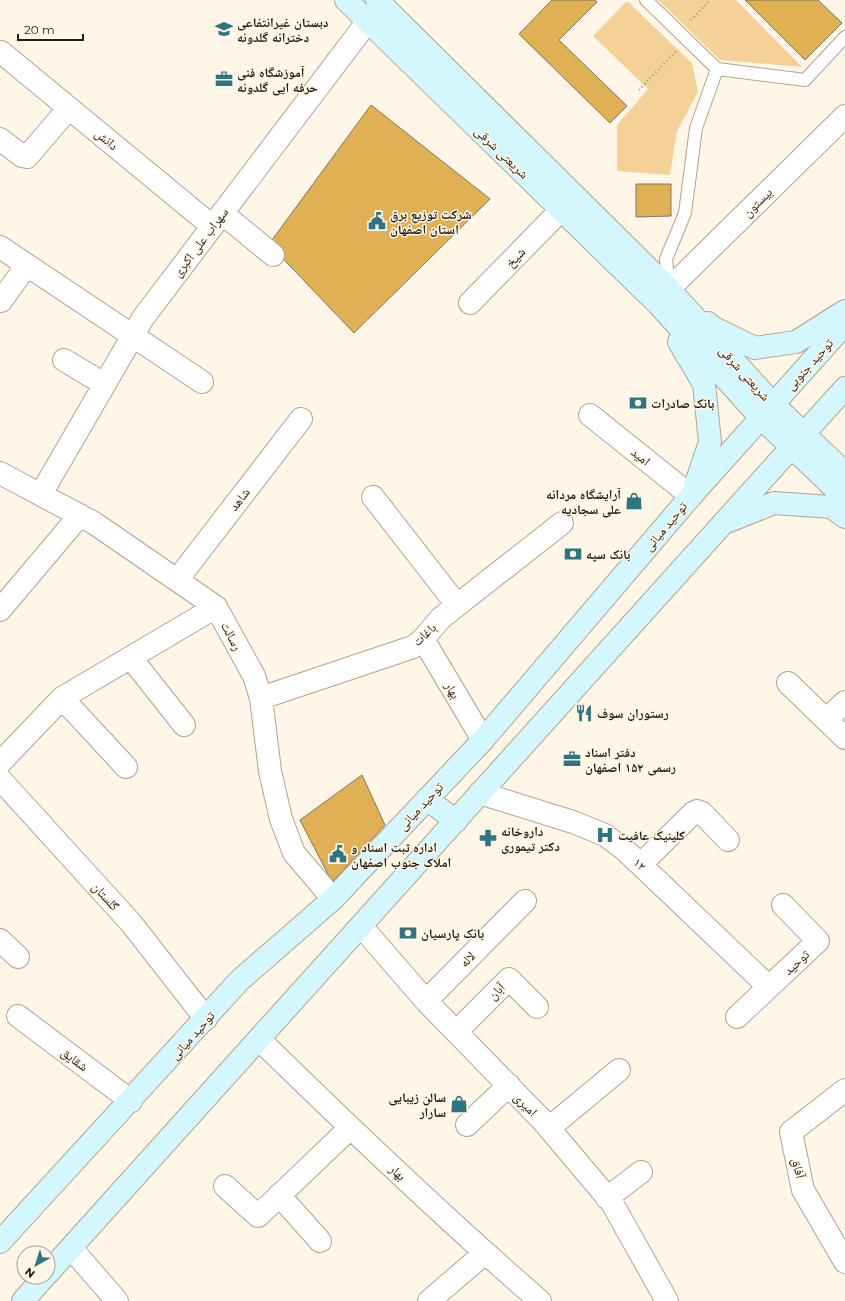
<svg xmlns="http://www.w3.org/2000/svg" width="845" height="1301" font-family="Montserrat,'Noto Naskh Arabic',sans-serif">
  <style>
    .green { fill: #f4d297 }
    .building { fill: #e0b055; stroke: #827661 }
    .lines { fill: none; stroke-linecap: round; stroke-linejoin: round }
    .service-casing { stroke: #b1a48d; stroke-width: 14 }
    .minor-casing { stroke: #b1a48d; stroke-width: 24 }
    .secondary-casing { stroke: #b1a48d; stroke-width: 24 }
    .path { stroke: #9f978c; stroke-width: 2.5; stroke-dasharray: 1 3; stroke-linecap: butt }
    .service { stroke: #fff; stroke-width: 12 }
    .minor { stroke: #fff; stroke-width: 22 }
    .secondary { stroke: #d4f7fd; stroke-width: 22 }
    .labels { text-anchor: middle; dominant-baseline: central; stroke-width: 3; stroke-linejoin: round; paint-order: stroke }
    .poi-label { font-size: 13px; font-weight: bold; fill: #221d15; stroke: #fff6e8; text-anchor: start }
    .street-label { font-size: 13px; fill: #221d15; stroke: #fff6e8 }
  </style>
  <rect width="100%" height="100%" fill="#fff6e8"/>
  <path class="green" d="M 658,0 L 736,0 L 802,67 L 720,60 Z
    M 627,1 L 692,63 L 698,92 L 677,131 L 670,175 L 617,171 L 617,125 L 648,89 L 593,36 Z"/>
  <path class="building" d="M 552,0 L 595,0 L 597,2 L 559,40 L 627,106 L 610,123 L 519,34 Z
    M 745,0 L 818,0 L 842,23 L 805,60 Z
    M 371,105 L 490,199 L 354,333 L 269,244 Z
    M 636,184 L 671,184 L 671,216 L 636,217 Z
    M 362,775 L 385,825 L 332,882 L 300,820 Z"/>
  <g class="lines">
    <g class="service-casing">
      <path id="service" d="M 646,0 L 717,69 L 805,80 L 845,37
        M 669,288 L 666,259 L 685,213 L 696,128 L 717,69"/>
    </g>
    <g class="minor-casing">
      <path id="minor" d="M 1,52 L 212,226
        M 0,139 L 22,156 L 27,157 L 69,108
        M 222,213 L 273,255
        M 0,247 L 202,382
        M 1,301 L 27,265
        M 470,303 L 561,210
        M 658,303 L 669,289 L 845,116
        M 64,360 L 104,384
        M 590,415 L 691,496
        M 0,473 L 94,523 L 216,607 L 254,676 L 261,698 L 270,771 L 281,819 L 294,853 L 333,899
        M 41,494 L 143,318 L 368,21 L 381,8
        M 373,497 L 457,605
        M 177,580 L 301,419
        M 0,610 L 80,515
        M 423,639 L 483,740
        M 131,658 L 184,725
        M 788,683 L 845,738
        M 62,698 L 126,767
        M 261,698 L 413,647 L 423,639 L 441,618 L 562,523
        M 826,720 L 845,702
        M 0,763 L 62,698 L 216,607
        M 0,779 L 131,923 L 206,1019
        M 480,793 L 573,822 L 605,835 L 625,850 L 769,987
        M 641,864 L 693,813 L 697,811 L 702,813 L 728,840
        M 361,926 L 426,1001 L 542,1120 L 612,1203 L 667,1301
        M 0,940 L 18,957
        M 426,1001 L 525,901
        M 18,1016 L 131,1101
        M 737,1017 L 818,941 L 783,905
        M 456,1032 L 509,979 L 537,1007
        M 259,1039 C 351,1129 443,1217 540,1301
        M 845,1090 L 791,1132 L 803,1190 L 845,1262
        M 467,1125 L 509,1085
        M 549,1128 L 619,1070
        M 225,1186 L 258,1216 L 350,1128
        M 279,1195 L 320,1241
        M 607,1198 L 641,1172
        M 71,1248 L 117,1301
        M 429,1301 L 485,1253"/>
    </g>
    <g class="secondary-casing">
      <path id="secondary" d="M 346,0 L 658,304 L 761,418 L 845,498
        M 377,0 L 669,289 L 773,404 L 845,473
        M 708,323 L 712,327 L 755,348 L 796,342 L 845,311
        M 679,342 L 704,384 L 710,442 L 695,486
        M 729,521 L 774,503 L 831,507 L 845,517
        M 427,799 L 456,821
        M 0,1242 L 240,980 L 333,899 L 483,740 L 691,496 L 845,324
        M 48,1273 L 845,388
        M 23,1301 L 44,1277"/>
    </g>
    <path class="path" d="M 691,20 L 710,0
      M 639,90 L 676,51"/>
    <use href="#service" class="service"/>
    <use href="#minor" class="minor"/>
    <use href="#secondary" class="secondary"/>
  </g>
  <defs>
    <g id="school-bare" transform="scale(1.38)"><path d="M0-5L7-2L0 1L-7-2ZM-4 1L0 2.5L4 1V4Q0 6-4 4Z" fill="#2e7580" stroke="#fff6e8" stroke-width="2.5" paint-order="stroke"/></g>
    <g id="office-bare" transform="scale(1.38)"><path d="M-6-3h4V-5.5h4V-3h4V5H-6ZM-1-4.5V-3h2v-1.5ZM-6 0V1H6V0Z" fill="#2e7580" stroke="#fff6e8" stroke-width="2.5" paint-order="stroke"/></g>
    <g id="civic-bare" transform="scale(1.38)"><path d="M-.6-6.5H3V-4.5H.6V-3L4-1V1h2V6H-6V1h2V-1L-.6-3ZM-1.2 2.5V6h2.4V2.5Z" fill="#2e7580" stroke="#fff6e8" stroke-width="2.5" paint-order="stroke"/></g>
    <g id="bank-bare" transform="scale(1.38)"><path d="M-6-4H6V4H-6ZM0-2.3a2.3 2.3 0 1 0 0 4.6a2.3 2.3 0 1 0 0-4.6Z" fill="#2e7580" stroke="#fff6e8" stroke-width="2.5" paint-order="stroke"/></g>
    <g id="shop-bare" transform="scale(1.38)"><path d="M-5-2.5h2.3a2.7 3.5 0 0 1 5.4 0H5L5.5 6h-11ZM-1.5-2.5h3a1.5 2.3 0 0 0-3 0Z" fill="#2e7580" stroke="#fff6e8" stroke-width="2.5" paint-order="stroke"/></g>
    <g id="restaurant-bare" transform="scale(1.38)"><path d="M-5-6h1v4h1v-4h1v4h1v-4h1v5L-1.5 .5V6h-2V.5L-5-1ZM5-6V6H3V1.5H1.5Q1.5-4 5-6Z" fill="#2e7580" stroke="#fff6e8" stroke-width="2.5" paint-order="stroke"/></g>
    <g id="hospital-bare" transform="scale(1.38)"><path d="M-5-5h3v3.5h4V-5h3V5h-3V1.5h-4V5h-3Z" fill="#2e7580" stroke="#fff6e8" stroke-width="2.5" paint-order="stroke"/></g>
    <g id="pharmacy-bare" transform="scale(1.38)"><path d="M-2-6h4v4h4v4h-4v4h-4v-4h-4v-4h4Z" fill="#2e7580" stroke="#fff6e8" stroke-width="2.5" paint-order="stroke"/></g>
  </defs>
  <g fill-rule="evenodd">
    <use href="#school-bare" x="224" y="29"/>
    <use href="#office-bare" x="224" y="79"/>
    <use href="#civic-bare" x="377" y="221"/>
    <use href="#bank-bare" x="638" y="403"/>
    <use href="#shop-bare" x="634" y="501"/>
    <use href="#bank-bare" x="573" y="554"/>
    <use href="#restaurant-bare" x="584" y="713"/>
    <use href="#office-bare" x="572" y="759"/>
    <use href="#hospital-bare" x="605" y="835"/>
    <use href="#pharmacy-bare" x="488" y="838"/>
    <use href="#civic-bare" x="338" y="854"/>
    <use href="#bank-bare" x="408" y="933"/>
    <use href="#shop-bare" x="459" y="1104"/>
  </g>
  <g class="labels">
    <g class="poi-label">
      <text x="237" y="22">دبستان غیرانتفاعی<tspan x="237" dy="15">دخترانه گلدونه</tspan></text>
      <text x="237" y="72">آموزشگاه فنی<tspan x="237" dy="15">حرفه ایی گلدونه</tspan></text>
      <text x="390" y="214">شرکت توزیع برق<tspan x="390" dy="15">استان اصفهان</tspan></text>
      <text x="651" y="403">بانک صادرات</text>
      <text x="621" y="494" text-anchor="end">آرایشگاه مردانه<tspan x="621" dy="15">علی سجادیه</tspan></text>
      <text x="586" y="554">بانک سپه</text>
      <text x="597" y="713">رستوران سوف</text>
      <text x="585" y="752">دفتر اسناد<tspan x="585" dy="15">رسمی ۱۵۲ اصفهان</tspan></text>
      <text x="501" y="831">داروخانه<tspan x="501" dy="15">دکتر تیموری</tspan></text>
      <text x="618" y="835">کلینیک عافیت</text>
      <text x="351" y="847">اداره ثبت اسناد و<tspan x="351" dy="15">املاک جنوب اصفهان</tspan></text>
      <text x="421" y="933">بانک پارسیان</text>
      <text x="446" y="1097" text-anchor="end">سالن زیبایی<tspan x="446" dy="15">سارار</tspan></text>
    </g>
    <g class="street-label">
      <text transform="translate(107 139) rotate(40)">دانش</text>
      <text transform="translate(502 152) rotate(44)">شریعتی شرقی</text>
      <text transform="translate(757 202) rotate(-45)">بیستون</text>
      <text transform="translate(200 242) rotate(-53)">سهراب علی اکبری</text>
      <text transform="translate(515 257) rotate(-46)">شیخ</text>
      <text transform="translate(809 364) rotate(-48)">توحید جنوبی</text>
      <text transform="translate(745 373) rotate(48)">شریعتی شرقی</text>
      <text transform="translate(641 456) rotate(39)">امید</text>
      <text transform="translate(239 499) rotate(-52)">شاهد</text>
      <text transform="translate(665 526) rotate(-50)">توحید میانی</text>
      <text transform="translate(424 634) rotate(-43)">باغات</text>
      <text transform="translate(232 636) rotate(62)">رسالت</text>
      <text transform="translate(453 690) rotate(60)">بهار</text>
      <text transform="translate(420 806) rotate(-47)">توحید میانی</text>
      <text transform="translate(640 864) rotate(44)">۱۲</text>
      <text transform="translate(106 896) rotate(48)">گلستان</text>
      <text transform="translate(467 959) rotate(-45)">لاله</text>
      <text transform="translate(796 962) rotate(-43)">توحید</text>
      <text transform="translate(496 991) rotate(-45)">آبان</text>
      <text transform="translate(192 1035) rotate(-48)">توحید میانی</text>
      <text transform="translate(75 1059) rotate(37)">شقایق</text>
      <text transform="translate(526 1104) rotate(46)">امیری</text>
      <text transform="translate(799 1168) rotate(77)">آفاق</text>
      <text transform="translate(398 1172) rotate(43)">بهار</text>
    </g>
  </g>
  <g transform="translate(36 1265) rotate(219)"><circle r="19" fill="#fff6e8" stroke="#a79f94"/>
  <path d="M0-3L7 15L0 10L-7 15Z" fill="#2e7580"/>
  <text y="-6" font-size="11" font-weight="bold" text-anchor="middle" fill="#221d15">N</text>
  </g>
  <path d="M18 34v6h65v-6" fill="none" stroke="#221d15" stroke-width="2"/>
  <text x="24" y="34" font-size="12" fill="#221d15" stroke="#fff6e8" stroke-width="3" paint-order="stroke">20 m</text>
</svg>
